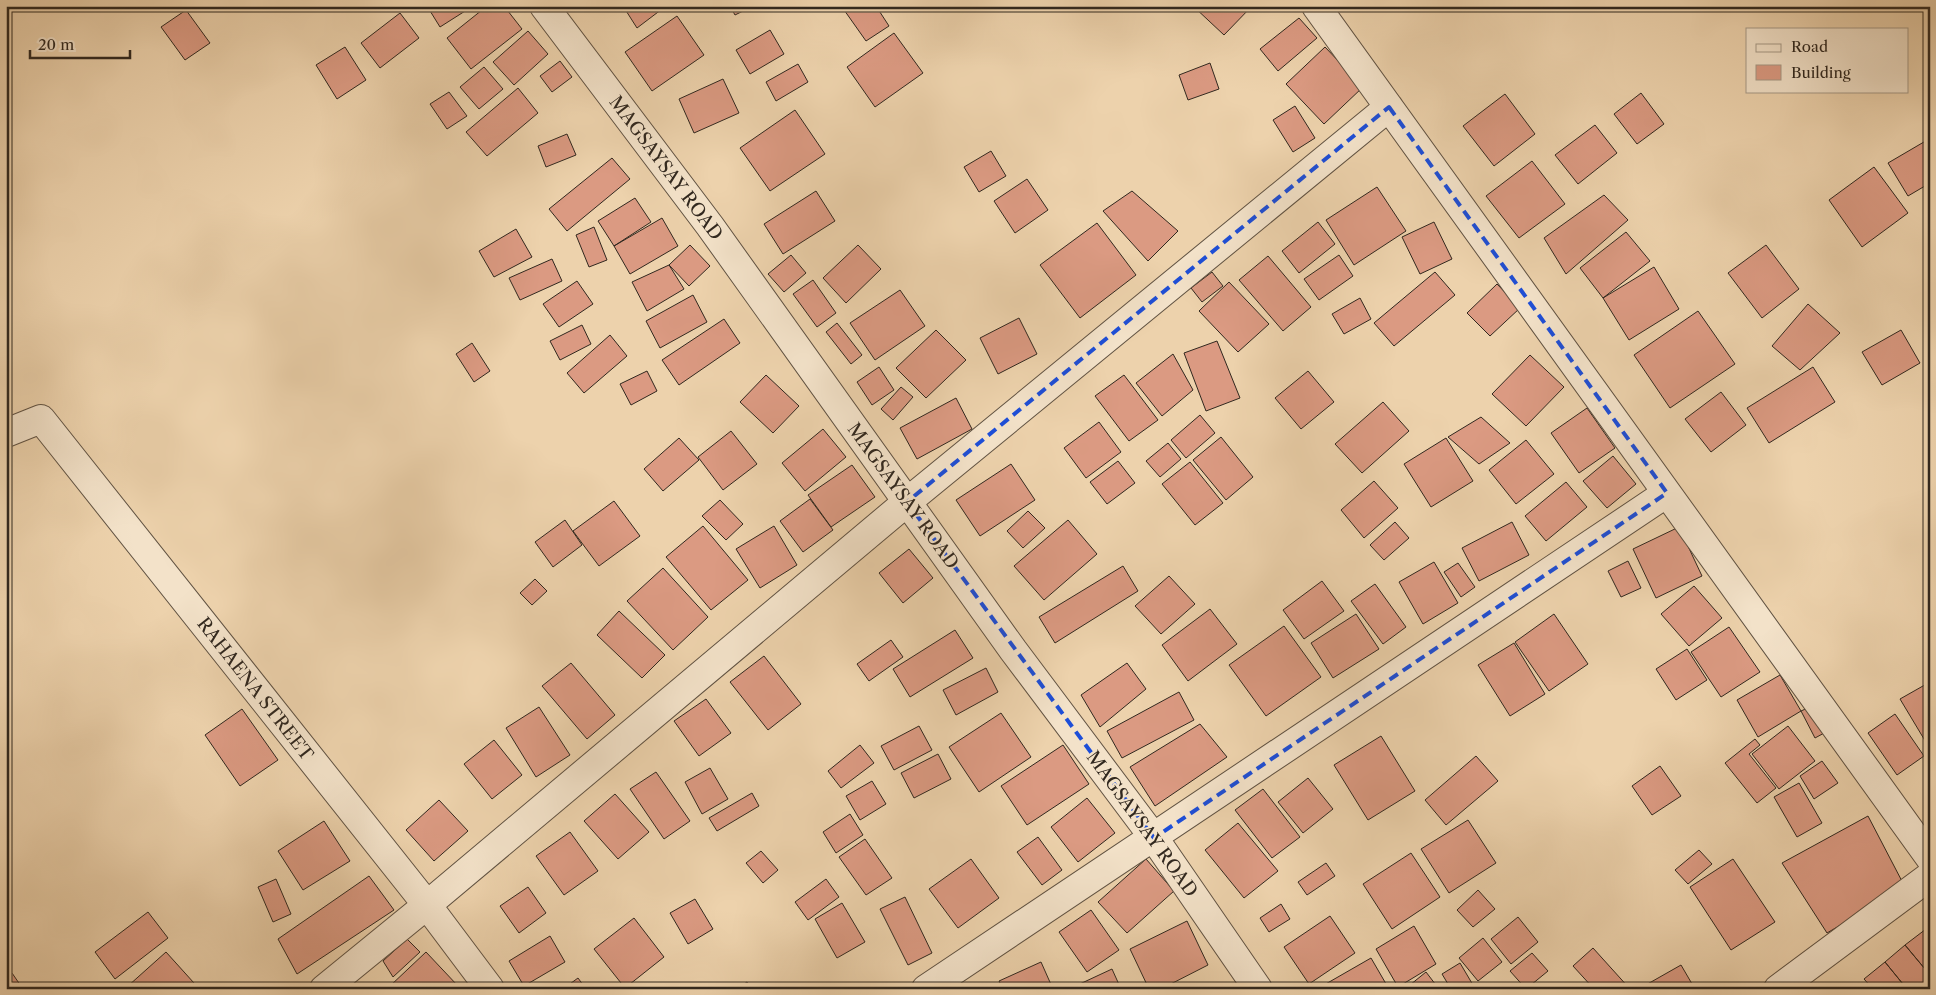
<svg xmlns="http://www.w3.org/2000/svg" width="1936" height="995" font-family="'Libre Caslon Text',serif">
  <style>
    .building { fill: #db9a82; stroke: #31281f }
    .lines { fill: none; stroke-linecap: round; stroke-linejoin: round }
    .street-casing { stroke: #605242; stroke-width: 30 }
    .street { stroke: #f3e2c9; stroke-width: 28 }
    .marked { fill: none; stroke: #1d4ed8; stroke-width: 4; stroke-dasharray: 10 6; stroke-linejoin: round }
    .labels { text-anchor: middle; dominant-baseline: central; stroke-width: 4; stroke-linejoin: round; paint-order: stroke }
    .street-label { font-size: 18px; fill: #31281f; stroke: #f3e2c9 }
  </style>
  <rect width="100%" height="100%" fill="#edd2ac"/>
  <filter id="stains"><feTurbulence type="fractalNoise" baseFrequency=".004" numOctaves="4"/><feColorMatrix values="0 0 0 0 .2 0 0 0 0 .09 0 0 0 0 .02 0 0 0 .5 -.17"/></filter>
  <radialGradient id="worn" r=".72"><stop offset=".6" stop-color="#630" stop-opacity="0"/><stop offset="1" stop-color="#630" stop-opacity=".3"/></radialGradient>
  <path class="building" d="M 427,6 L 473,6 L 440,27 Z
    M 487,6 L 504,6 L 522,29 L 471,69 L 447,38 Z
    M 623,6 L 666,6 L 637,28 Z
    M 730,6 L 753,6 L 735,15 Z
    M 844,6 L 876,6 L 889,26 L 866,41 L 842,7 Z
    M 1193,6 L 1252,6 L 1224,35 Z
    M 186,10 L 210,43 L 185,60 L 161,27 Z
    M 400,13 L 419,38 L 380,68 L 361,43 Z
    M 677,16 L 704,55 L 652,91 L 625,52 Z
    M 1299,18 L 1317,38 L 1278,71 L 1260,49 Z
    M 770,30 L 784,54 L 750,74 L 736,50 Z
    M 528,31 L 548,54 L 514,85 L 493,62 Z
    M 894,33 L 923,73 L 875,107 L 847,67 Z
    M 345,47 L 366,80 L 337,99 L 316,65 Z
    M 1325,47 L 1363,87 L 1324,124 L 1286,84 Z
    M 560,61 L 572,77 L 552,92 L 540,76 Z
    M 1210,63 L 1219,89 L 1188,100 L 1179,75 Z
    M 798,64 L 808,82 L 776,101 L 766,82 Z
    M 484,67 L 503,89 L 479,109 L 460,87 Z
    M 723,79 L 739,113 L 694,133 L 679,99 Z
    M 518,88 L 538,113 L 487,156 L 466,132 Z
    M 449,92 L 467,116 L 447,129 L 430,104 Z
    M 1641,93 L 1664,124 L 1637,144 L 1614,114 Z
    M 1505,94 L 1535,134 L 1494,166 L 1463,126 Z
    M 1295,106 L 1315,138 L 1293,152 L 1273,120 Z
    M 795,110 L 825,154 L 770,191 L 740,148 Z
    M 1595,125 L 1617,153 L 1578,184 L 1555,155 Z
    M 567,134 L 576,155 L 546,167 L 538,146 Z
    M 1929,139 L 1930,183 L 1908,196 L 1888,163 Z
    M 991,151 L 1006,176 L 979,192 L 964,167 Z
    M 612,158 L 630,179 L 567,231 L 549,209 Z
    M 1532,161 L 1565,204 L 1519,238 L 1486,196 Z
    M 1874,167 L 1908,213 L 1862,247 L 1829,200 Z
    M 1027,179 L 1048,210 L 1015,233 L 994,201 Z
    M 1377,187 L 1406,231 L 1354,265 L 1326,220 Z
    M 816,191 L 835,221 L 783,254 L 764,224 Z
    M 1132,191 L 1178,231 L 1148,261 L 1103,211 Z
    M 1604,195 L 1628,220 L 1566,274 L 1544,238 Z
    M 635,198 L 651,222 L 614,246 L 598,221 Z
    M 662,218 L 678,246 L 630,274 L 614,246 Z
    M 1318,222 L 1335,244 L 1299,273 L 1282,251 Z
    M 1434,222 L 1452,259 L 1420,274 L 1402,237 Z
    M 1097,223 L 1136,275 L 1080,318 L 1040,265 Z
    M 594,227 L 607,260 L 589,267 L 576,235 Z
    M 516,229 L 532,257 L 494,277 L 479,251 Z
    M 1626,232 L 1650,261 L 1603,298 L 1580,268 Z
    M 690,245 L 710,266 L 689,286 L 669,265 Z
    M 858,245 L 881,269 L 846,303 L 823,278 Z
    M 1766,245 L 1799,289 L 1762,318 L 1728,273 Z
    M 791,255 L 806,273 L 784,292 L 768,274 Z
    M 1339,255 L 1353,276 L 1319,300 L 1304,279 Z
    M 1268,256 L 1311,307 L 1283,331 L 1239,280 Z
    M 552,259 L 562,281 L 520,300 L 509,278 Z
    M 669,265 L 684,289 L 647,311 L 632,282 Z
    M 1654,267 L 1679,309 L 1629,340 L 1603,298 Z
    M 1212,272 L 1223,286 L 1202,302 L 1191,288 Z
    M 1435,272 L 1455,295 L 1394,346 L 1374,323 Z
    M 813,280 L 836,313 L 817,327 L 793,294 Z
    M 577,281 L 593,304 L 559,327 L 543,304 Z
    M 1229,282 L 1269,324 L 1238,352 L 1199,311 Z
    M 1497,284 L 1520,308 L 1490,336 L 1467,313 Z
    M 900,290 L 925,326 L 875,360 L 850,323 Z
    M 693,295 L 707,322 L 660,348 L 646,321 Z
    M 1360,298 L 1371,319 L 1344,334 L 1332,314 Z
    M 1808,304 L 1840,333 L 1800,370 L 1772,346 Z
    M 1698,311 L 1735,364 L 1670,408 L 1634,355 Z
    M 1019,318 L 1037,354 L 998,374 L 980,338 Z
    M 724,319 L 740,343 L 679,385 L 662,360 Z
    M 837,323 L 862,355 L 851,364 L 826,332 Z
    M 582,325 L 591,344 L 560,360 L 550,341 Z
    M 936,330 L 966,360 L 926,398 L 896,368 Z
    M 1901,330 L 1920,363 L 1882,385 L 1862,352 Z
    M 610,335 L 627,356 L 584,393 L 567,373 Z
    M 1217,341 L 1240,398 L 1206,411 L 1184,353 Z
    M 472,343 L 490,371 L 474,382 L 456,354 Z
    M 1173,354 L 1193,390 L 1162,416 L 1136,383 Z
    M 1530,355 L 1564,387 L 1526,426 L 1492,394 Z
    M 879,367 L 894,390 L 872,405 L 857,382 Z
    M 1813,367 L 1835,402 L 1769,443 L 1747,408 Z
    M 647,371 L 657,391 L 631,405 L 620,384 Z
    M 1308,371 L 1334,402 L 1301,429 L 1275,398 Z
    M 766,375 L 799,406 L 773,433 L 740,402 Z
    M 1124,375 L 1158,420 L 1129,441 L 1095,396 Z
    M 901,387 L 913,397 L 893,420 L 881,409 Z
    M 1721,392 L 1746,425 L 1711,452 L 1685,419 Z
    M 956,398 L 972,429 L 917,459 L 900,428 Z
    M 1383,402 L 1409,431 L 1362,473 L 1335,444 Z
    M 1587,408 L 1615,448 L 1579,473 L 1551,433 Z
    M 1200,415 L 1215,433 L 1186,458 L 1171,440 Z
    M 1481,417 L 1510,443 L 1479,464 L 1448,437 Z
    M 1099,422 L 1121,452 L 1086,478 L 1064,448 Z
    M 823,429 L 846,457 L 805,491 L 782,463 Z
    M 731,431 L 757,464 L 723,490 L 698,457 Z
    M 1221,437 L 1253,477 L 1226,500 L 1193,460 Z
    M 679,438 L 699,460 L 663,491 L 644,469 Z
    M 1446,438 L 1473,481 L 1431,507 L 1404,464 Z
    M 1526,440 L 1554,474 L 1516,504 L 1489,470 Z
    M 1168,443 L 1181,459 L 1160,477 L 1146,461 Z
    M 1613,456 L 1636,484 L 1607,508 L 1583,481 Z
    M 1118,461 L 1135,483 L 1107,504 L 1090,482 Z
    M 1190,462 L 1223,503 L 1195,525 L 1162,484 Z
    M 1011,464 L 1035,500 L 980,536 L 956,500 Z
    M 852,465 L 875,497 L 831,527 L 808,495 Z
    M 1374,481 L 1398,508 L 1364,538 L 1341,510 Z
    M 1566,482 L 1587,507 L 1546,541 L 1525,516 Z
    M 810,499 L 833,530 L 803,552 L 780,521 Z
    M 720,500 L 743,524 L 726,540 L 702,516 Z
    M 614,501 L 640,536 L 599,566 L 573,531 Z
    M 1028,511 L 1045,528 L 1023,548 L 1007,531 Z
    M 565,520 L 582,545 L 553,567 L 535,542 Z
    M 1068,520 L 1097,554 L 1044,600 L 1014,566 Z
    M 1395,522 L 1409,538 L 1384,560 L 1370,545 Z
    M 1512,522 L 1529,555 L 1479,581 L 1462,548 Z
    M 703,526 L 748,580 L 711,610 L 666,557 Z
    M 774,526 L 797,565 L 760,588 L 736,549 Z
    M 1679,527 L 1702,576 L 1656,598 L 1633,549 Z
    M 909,549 L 933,578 L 903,603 L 879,573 Z
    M 1628,561 L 1641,588 L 1621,597 L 1608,571 Z
    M 1434,562 L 1458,603 L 1423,624 L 1399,582 Z
    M 1458,563 L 1475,587 L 1461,597 L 1444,572 Z
    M 1123,566 L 1138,591 L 1055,643 L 1039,617 Z
    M 663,568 L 708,617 L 673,650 L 627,601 Z
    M 1169,576 L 1195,604 L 1161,634 L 1135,606 Z
    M 535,579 L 547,591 L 532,605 L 520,593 Z
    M 1322,581 L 1344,611 L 1304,639 L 1283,610 Z
    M 1375,584 L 1406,627 L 1383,644 L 1351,601 Z
    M 1694,586 L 1722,618 L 1689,646 L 1661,614 Z
    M 1210,609 L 1237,644 L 1188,681 L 1162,645 Z
    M 619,611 L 665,655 L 642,678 L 597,635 Z
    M 1356,614 L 1379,649 L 1333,678 L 1311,643 Z
    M 1554,614 L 1588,664 L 1549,691 L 1515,642 Z
    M 1284,626 L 1321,677 L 1266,716 L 1229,665 Z
    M 1729,627 L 1760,672 L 1721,697 L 1691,652 Z
    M 955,630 L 973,658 L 910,697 L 893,669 Z
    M 891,640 L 903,657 L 869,681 L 857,664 Z
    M 1514,643 L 1545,694 L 1510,716 L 1478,665 Z
    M 1687,649 L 1707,680 L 1676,700 L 1656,669 Z
    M 764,656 L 801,704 L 768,730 L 730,682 Z
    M 571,663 L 615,715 L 587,739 L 542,686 Z
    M 1127,663 L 1146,689 L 1100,727 L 1081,695 Z
    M 986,668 L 998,692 L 956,715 L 943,690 Z
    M 1780,675 L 1801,711 L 1758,737 L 1737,700 Z
    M 1930,682 L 1930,749 L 1900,699 Z
    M 1179,692 L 1194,720 L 1122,758 L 1107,731 Z
    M 706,699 L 731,733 L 699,756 L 674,721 Z
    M 1812,706 L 1826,732 L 1815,738 L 1801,711 Z
    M 539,707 L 570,755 L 536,777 L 506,728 Z
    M 242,709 L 278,760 L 240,786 L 205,735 Z
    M 1001,713 L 1031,757 L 979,792 L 949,747 Z
    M 1895,714 L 1924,756 L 1897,775 L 1868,733 Z
    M 1200,724 L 1227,757 L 1155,806 L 1130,767 Z
    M 919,726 L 932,750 L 894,770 L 881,746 Z
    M 1788,726 L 1815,761 L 1779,789 L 1752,754 Z
    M 1381,736 L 1415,791 L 1368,820 L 1334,765 Z
    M 1755,739 L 1760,745 L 1749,754 L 1776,788 L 1757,803 L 1725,763 Z
    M 494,740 L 522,775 L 492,799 L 464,764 Z
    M 860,745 L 874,763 L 841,788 L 828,771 Z
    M 1063,745 L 1089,784 L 1027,825 L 1001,786 Z
    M 938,754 L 951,779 L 914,798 L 901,773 Z
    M 1476,756 L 1498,781 L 1446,825 L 1425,800 Z
    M 1822,761 L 1838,783 L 1814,799 L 1800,776 Z
    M 1660,766 L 1681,796 L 1652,815 L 1632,786 Z
    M 710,768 L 728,799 L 702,814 L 685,782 Z
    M 656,772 L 690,821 L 664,839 L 630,789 Z
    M 1308,778 L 1333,809 L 1303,833 L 1278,802 Z
    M 872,781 L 886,804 L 860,820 L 846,796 Z
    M 1799,783 L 1822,823 L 1797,837 L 1774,797 Z
    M 1263,789 L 1300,837 L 1272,858 L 1235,810 Z
    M 752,793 L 759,806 L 717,831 L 709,818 Z
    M 615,794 L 649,832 L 618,859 L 584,821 Z
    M 1087,798 L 1115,833 L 1078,862 L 1051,827 Z
    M 439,800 L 468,831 L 434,861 L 406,830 Z
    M 850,814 L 863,835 L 836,853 L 823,832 Z
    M 1868,816 L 1905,887 L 1827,933 L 1782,863 Z
    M 1468,820 L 1496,863 L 1449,893 L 1421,849 Z
    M 324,821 L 350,861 L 303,890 L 278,851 Z
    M 1238,823 L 1278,871 L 1244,898 L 1205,850 Z
    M 570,832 L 598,871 L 564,895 L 536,856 Z
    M 1038,837 L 1062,870 L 1042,885 L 1017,852 Z
    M 865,839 L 892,878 L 866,895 L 839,857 Z
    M 1699,850 L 1712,864 L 1688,884 L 1675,870 Z
    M 761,851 L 778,870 L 763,883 L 746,863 Z
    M 1411,853 L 1440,897 L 1392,929 L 1363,884 Z
    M 971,859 L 999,898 L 958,928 L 929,889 Z
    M 1146,859 L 1174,891 L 1127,933 L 1098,902 Z
    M 1733,859 L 1775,922 L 1731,950 L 1690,887 Z
    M 1326,863 L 1335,876 L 1307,895 L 1298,882 Z
    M 369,876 L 394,910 L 297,974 L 278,939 Z
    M 276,879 L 291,914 L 273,922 L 258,887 Z
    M 826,879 L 839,897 L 808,920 L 795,902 Z
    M 528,887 L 546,913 L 519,933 L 500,906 Z
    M 1478,890 L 1495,909 L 1473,927 L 1457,910 Z
    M 905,897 L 932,953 L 908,965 L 880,909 Z
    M 695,899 L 713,929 L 688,944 L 670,913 Z
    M 842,903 L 865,942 L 837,958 L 815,919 Z
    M 1281,904 L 1290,919 L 1269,932 L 1260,918 Z
    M 1091,910 L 1119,950 L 1087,972 L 1059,932 Z
    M 148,912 L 168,938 L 115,979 L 95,952 Z
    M 1330,916 L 1355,953 L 1309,984 L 1284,947 Z
    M 1518,917 L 1538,942 L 1511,964 L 1491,939 Z
    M 634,918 L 664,957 L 625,988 L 594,949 Z
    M 1187,921 L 1208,965 L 1161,989 L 1149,989 L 1130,949 Z
    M 1414,926 L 1436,964 L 1398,987 L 1376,949 Z
    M 1926,929 L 1930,934 L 1930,975 L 1905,945 Z
    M 550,936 L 565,962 L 524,986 L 509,961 Z
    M 1483,938 L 1502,962 L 1478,981 L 1459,958 Z
    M 407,939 L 420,952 L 393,977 L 383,961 Z
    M 1905,945 L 1930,975 L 1930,986 L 1927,989 L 1907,989 L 1885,962 Z
    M 1593,948 L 1630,989 L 1594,989 L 1573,966 Z
    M 166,952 L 194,983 L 188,989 L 130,989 L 128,986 Z
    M 426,952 L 458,986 L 455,989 L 392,989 L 390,986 Z
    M 1532,953 L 1548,971 L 1526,989 L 1510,971 Z
    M 1371,958 L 1389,989 L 1317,989 Z
    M 1041,962 L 1053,989 L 1003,989 L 999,981 Z
    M 1885,962 L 1907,989 L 1873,989 L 1864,979 Z
    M 1460,963 L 1473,985 L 1467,989 L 1451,989 L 1442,974 Z
    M 1681,965 L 1695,989 L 1645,989 L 1644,986 Z
    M 1112,969 L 1121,989 L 1069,989 Z
    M 1426,972 L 1439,989 L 1405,989 Z
    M 12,973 L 23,989 L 6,989 L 6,977 Z
    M 578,978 L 586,989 L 563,989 Z
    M 747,982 L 752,989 L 737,989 Z"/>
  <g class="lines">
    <g class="street-casing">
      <path id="street" d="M 544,6 L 710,226 L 1013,650 L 1154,838 L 1258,989
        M 1316,6 L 1930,858
        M 6,433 L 41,419 L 427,905 L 490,989
        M 324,989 L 427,905 L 907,502 L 1389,107
        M 926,989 L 1667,493
        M 1778,989 L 1930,876"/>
    </g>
    <use href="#street" class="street"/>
  </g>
  <path class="marked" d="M 1389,107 L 1667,493 L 1154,838 L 907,502 Z"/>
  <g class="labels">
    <g class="street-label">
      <text transform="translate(666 168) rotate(53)">MAGSAYSAY ROAD</text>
      <text transform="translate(903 496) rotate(54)">MAGSAYSAY ROAD</text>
      <text transform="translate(255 689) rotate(52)">RAHAENA STREET</text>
      <text transform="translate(1142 824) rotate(54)">MAGSAYSAY ROAD</text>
    </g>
  </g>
  <rect width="1936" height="995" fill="none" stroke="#edd2ac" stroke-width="25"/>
  <rect x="8" y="8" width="1921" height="980" fill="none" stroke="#31281f" stroke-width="2.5"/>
  <rect x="12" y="12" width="1911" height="970" fill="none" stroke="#31281f"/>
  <rect x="1746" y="28" width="162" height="65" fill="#f3e2c9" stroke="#a59885"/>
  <rect x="1756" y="44" width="25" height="8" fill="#f3e2c9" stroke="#a59885"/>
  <text x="1791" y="52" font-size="15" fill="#31281f">Road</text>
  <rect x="1756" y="65" width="25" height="15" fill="#db9a82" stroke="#a59885"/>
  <text x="1791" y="78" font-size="15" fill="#31281f">Building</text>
  <path d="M30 50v8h100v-8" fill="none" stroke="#31281f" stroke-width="2.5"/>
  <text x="38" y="50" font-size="15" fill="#31281f" stroke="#f3e2c9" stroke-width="4" paint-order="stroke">20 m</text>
  <rect width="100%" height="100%" filter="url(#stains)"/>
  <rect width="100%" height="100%" fill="url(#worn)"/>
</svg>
